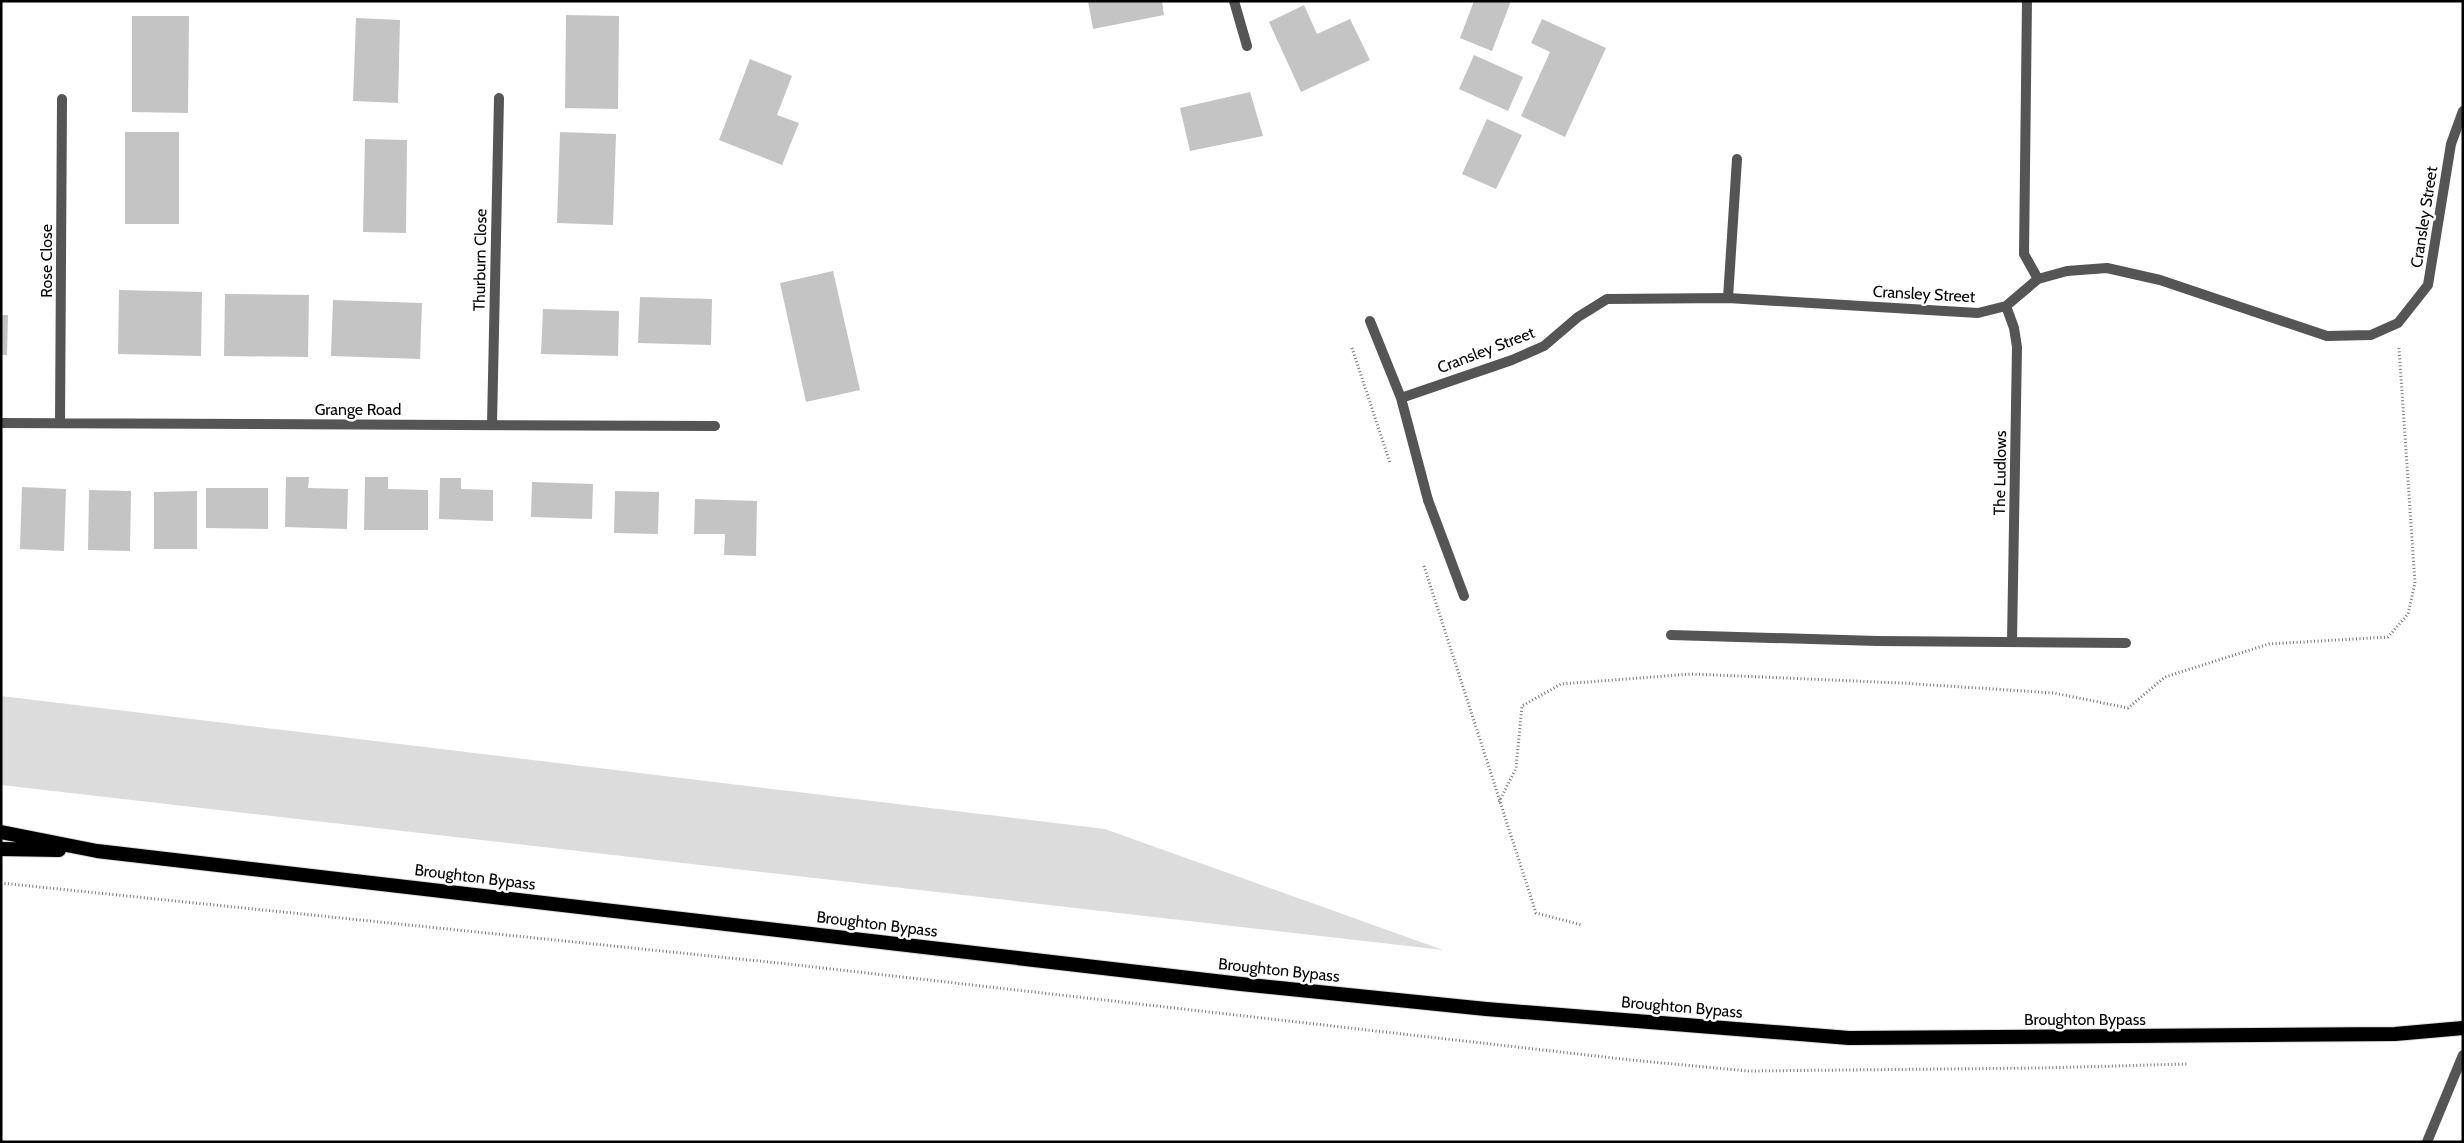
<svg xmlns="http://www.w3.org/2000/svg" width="2464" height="1143" font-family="Cabin,sans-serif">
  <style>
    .green { fill: #dcdcdc }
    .building { fill: #c4c4c4 }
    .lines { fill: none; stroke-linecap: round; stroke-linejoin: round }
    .trunk-casing { stroke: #dbdbdb; stroke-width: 16 }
    .path { stroke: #777; stroke-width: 3; stroke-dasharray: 1 2.5; stroke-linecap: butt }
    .service { stroke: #555; stroke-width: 10 }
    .minor { stroke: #555; stroke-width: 10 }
    .tertiary { stroke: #555; stroke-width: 10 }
    .trunk { stroke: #000; stroke-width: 14 }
    .labels { text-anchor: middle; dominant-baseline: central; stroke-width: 5; stroke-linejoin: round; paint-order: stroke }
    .street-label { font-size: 16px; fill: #000; stroke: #fff }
  </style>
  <rect width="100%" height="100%" fill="#fff"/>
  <path class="green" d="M 1,696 L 1105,829 L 1443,950 L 1,785 Z"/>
  <path class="building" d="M 1088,1 L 1162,1 L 1164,15 L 1093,29 Z
    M 1474,1 L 1511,1 L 1492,51 L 1460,38 Z
    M 1304,5 L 1317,34 L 1350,19 L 1370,60 L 1301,92 L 1269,22 Z
    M 566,15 L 619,16 L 618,109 L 565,108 Z
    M 132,16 L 189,16 L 188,113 L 132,112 Z
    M 356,18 L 400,20 L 398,103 L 353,101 Z
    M 1542,19 L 1606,48 L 1565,137 L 1521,116 L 1550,52 L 1531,43 Z
    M 1474,55 L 1523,77 L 1508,111 L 1459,89 Z
    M 750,59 L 792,76 L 777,115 L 799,123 L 782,165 L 719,140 Z
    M 1250,92 L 1263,136 L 1190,151 L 1180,108 Z
    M 1487,119 L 1522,135 L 1496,189 L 1462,174 Z
    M 125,132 L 179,132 L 179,224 L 125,224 Z
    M 560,132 L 616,134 L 613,225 L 557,223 Z
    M 365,139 L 407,140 L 406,233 L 363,232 Z
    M 833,271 L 860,390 L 806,402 L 780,283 Z
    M 119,290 L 202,292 L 201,356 L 118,354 Z
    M 225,294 L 309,295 L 308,357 L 224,356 Z
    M 640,297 L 712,299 L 711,345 L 638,343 Z
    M 333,300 L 422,303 L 420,359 L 331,356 Z
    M 543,309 L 619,311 L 618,356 L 541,354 Z
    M 1,315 L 8,315 L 7,355 L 1,355 Z
    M 286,477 L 309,477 L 308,488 L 348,489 L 347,529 L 285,527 Z
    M 365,477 L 388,477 L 388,489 L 428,490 L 428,530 L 364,530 Z
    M 440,478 L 461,478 L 461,489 L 493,490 L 493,521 L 439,519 Z
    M 532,482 L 593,484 L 592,519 L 531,517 Z
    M 22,487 L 66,489 L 64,551 L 20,549 Z
    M 206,488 L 268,488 L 268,529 L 206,528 Z
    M 89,490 L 131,491 L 130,551 L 88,550 Z
    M 197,491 L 197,549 L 154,549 L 154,492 Z
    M 615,491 L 659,492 L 658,534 L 614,533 Z
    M 695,499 L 757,501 L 756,556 L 724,555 L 725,534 L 694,534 Z"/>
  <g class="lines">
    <g class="trunk-casing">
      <path id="trunk" d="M 1,832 L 97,851 L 1241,984 L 1486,1009 L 1849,1038 L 2395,1034 L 2463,1028
        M 1,849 L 59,850"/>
    </g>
    <path class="path" d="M 1352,348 L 1390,463
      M 1424,566 L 1536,913 L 1582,925
      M 1499,802 L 1516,768 L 1522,706 L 1561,684 L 1692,674 L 1901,683 L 2054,693 L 2128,708 L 2165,677 L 2269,644 L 2388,637 L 2408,614 L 2415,583 L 2399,348
      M 1,883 L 788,964 L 1631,1060 L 1748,1071 L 2041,1068 L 2188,1064"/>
    <path class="service" d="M 1728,298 L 1737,159
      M 1428,500 L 1464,596
      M 1671,635 L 1877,641"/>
    <path class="minor" d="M 1234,1 L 1247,46
      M 2027,1 L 2024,254 L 2038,279
      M 2006,306 L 2014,328 L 2017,347 L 2012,642
      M 1370,321 L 1401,398 L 1428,500
      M 1401,398 L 1512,360 L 1544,346 L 1578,317 L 1607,299 L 1728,298 L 1978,313 L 2006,306 L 2038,279 L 2067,271 L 2107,268 L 2160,280 L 2327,336 L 2371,335 L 2398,323 L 2428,285 L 2451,144 L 2463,111
      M 1,423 L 715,426
      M 60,423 L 62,99
      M 492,424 L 499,98
      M 1877,641 L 2126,643"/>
    <path class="tertiary" d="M 2427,1142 L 2463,1055"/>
    <use href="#trunk" class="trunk"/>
  </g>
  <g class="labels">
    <g class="street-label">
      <text transform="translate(2424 217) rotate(-81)">Cransley Street</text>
      <text transform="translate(480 260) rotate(-89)">Thurburn Close</text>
      <text transform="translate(46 261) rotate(-90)">Rose Close</text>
      <text transform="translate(1924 294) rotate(3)">Cransley Street</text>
      <text transform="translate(1486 350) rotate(-21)">Cransley Street</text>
      <text x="358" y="409">Grange Road</text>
      <text transform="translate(2000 473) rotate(-89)">The Ludlows</text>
      <text transform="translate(475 877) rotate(7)">Broughton Bypass</text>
      <text transform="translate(877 924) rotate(7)">Broughton Bypass</text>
      <text transform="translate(1279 970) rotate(6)">Broughton Bypass</text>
      <text transform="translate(1682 1007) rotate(5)">Broughton Bypass</text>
      <text x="2085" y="1019">Broughton Bypass</text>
    </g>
  </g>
  <rect width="2464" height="1143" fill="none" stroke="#000000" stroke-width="5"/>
</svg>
